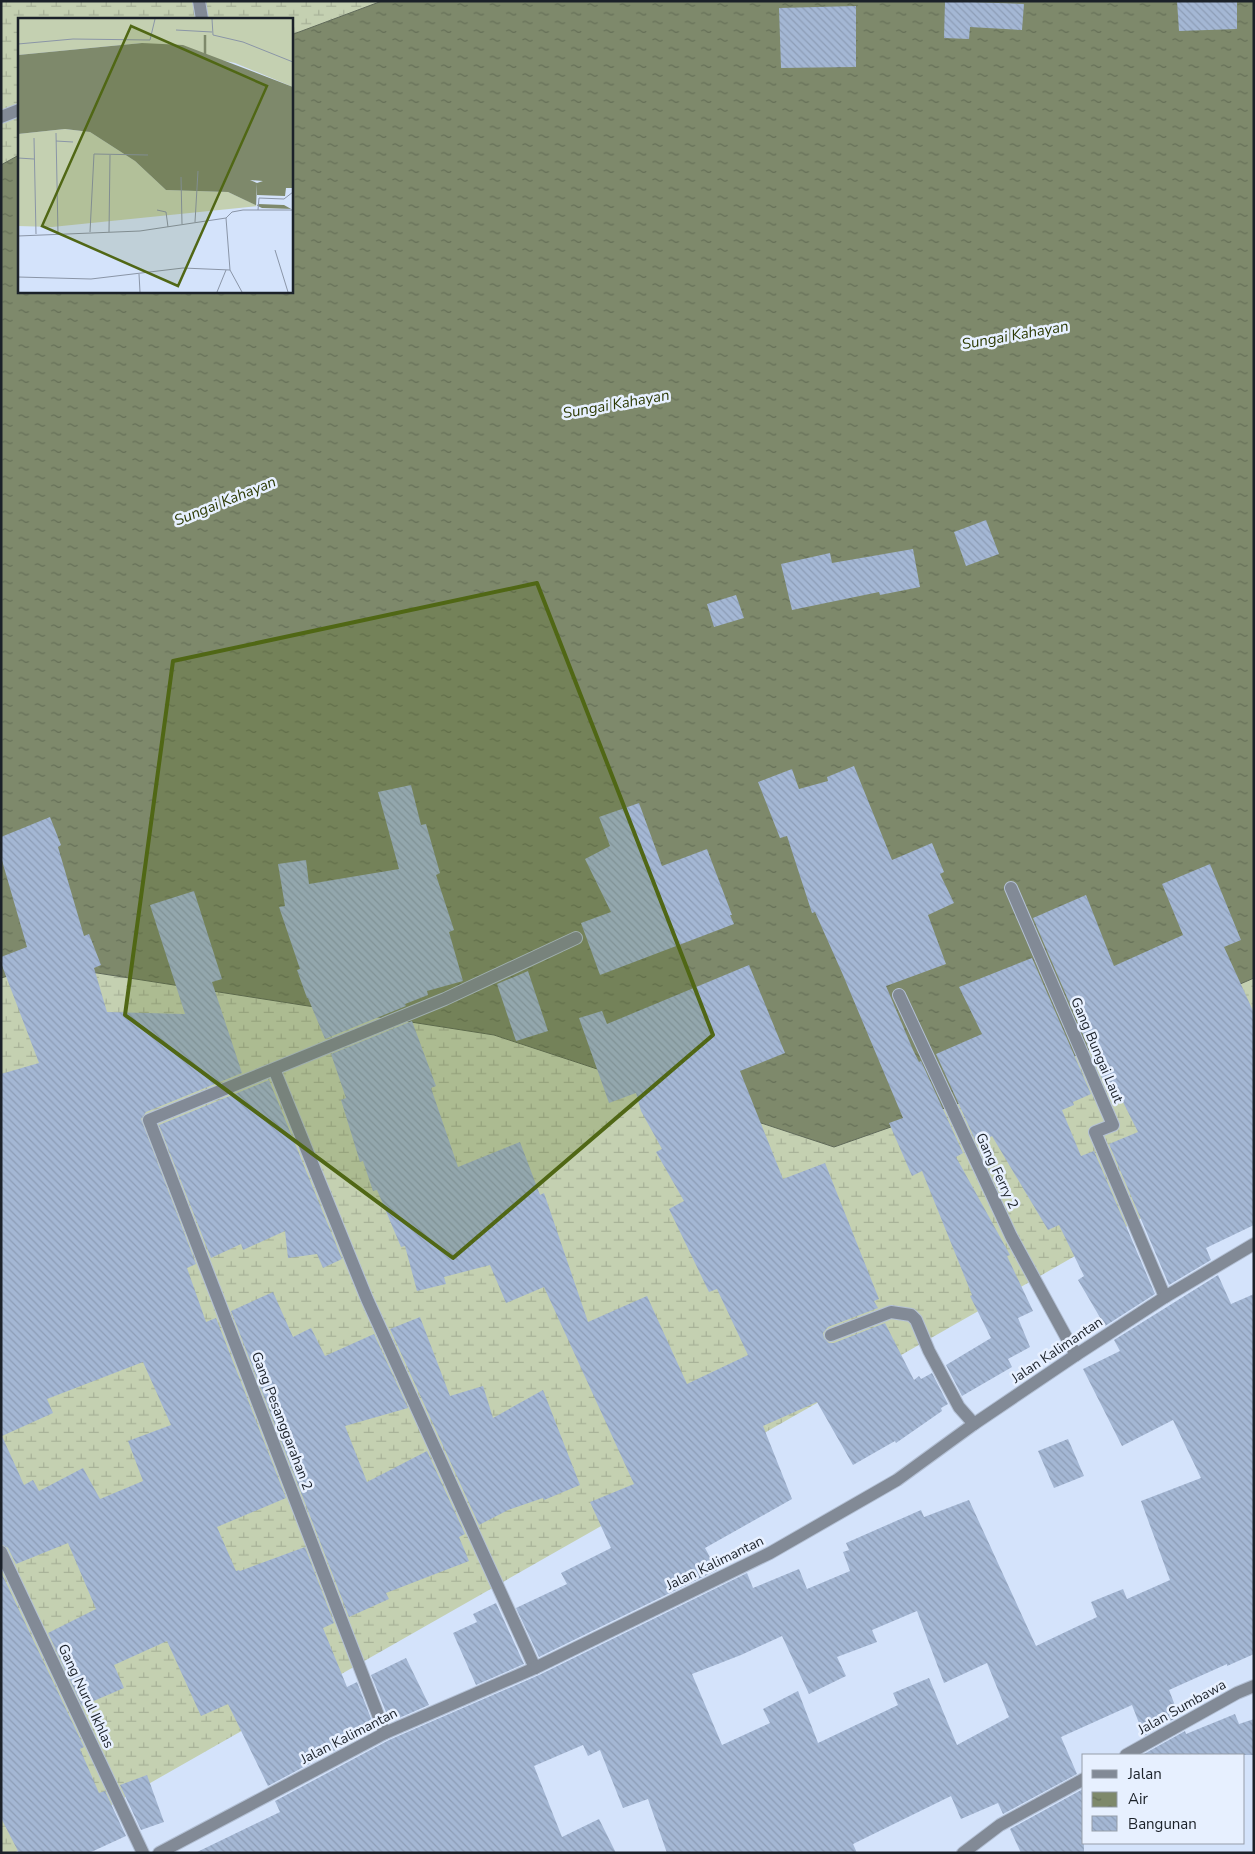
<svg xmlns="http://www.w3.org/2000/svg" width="1255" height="1854" font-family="'Nunito Sans',sans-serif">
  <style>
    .wetland { fill: url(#wetland-marsh) }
    .water { fill: url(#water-ripples); stroke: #606a57 }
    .building { fill: url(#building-back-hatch); fill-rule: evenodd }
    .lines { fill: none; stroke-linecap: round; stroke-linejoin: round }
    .service-casing { stroke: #b3c0d5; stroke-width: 14 }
    .minor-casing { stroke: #b3c0d5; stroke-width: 14 }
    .tertiary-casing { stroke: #b3c0d5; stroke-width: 14 }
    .service { stroke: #828a96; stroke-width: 12 }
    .minor { stroke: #828a96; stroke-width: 12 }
    .tertiary { stroke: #828a96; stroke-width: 12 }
    .marked { fill: #506715; fill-opacity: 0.2; stroke: #506715; stroke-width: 4; stroke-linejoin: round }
    .labels { text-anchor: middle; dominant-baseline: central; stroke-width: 5; stroke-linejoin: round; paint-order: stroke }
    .street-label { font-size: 14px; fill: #1b2129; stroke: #e7f0ff }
    .water-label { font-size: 15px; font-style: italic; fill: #2c3a04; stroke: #e7f0ff }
    .inset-river { fill: none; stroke: #7e896b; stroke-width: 2.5 }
    .inset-road { fill: none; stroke: #8a95a7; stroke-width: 1 }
    .view { fill: #506715; fill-opacity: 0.15; stroke: #506715; stroke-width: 2.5 }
    .inset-edge { fill: none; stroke: #1b2129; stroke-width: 2.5 }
  </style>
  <defs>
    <pattern id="wetland-marsh" width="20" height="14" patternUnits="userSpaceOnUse" patternTransform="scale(1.25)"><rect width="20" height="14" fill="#c4d0b1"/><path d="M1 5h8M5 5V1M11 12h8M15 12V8" fill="none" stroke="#a8b298"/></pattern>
    <pattern id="water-ripples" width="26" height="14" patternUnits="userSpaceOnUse" patternTransform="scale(1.25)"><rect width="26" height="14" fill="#7e896b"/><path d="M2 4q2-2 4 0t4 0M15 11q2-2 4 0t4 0" fill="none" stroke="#667058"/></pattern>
    <pattern id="building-back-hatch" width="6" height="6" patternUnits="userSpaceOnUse" patternTransform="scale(1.25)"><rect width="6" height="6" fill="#a4b7d4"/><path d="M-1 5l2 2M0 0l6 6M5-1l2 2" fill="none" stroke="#8d9db6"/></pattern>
  </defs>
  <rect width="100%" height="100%" fill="#d4e3fb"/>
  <path class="wetland" d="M 1,1 L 382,1 L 291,35 L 291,19 L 19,19 L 19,155 L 1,165 Z
    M 46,965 L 494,1035 L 834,1147 L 996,1090 L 1254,978 L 1254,1154 L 73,1827 L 13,1853 L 1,1853 L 1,978 Z"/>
  <path class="water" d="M 382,1 L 1254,1 L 1254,978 L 996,1090 L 834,1147 L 494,1035 L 46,965 L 1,978 L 1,165 L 19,155 L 19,291 L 291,291 L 291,35 Z"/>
  <path class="building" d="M 945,1 L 1024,4 L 1022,30 L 970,27 L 969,39 L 944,38 Z
    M 1177,1 L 1237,1 L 1237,29 L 1179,31 Z
    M 856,6 L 856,67 L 781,68 L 779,8 Z
    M 986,520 L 999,554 L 966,566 L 954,532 Z
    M 913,549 L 920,587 L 880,595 L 879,592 L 792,610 L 781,564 L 830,553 L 832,563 Z
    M 736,595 L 744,618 L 714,627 L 707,604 Z
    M 854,766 L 892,860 L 932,843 L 944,872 L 940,874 L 954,903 L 928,915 L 946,964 L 886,986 L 913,1050 L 919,1062 L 921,1061 L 963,1153 L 956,1157 L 1010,1255 L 1007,1256 L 1033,1311 L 1018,1318 L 1030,1347 L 1008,1359 L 1012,1367 L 962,1396 L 946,1365 L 991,1338 L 970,1296 L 972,1295 L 922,1171 L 912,1176 L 889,1123 L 903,1118 L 843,975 L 815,912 L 812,913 L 787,836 L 780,838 L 758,782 L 792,769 L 799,789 L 828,781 L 827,777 Z
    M 411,785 L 421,825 L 426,824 L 440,873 L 436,875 L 454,930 L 449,932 L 463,981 L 427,991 L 428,995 L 405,1004 L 406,1006 L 325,1039 L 308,998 L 307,998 L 297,970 L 300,969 L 279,907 L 285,906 L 278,864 L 306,860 L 309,884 L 399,869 L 378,792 Z
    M 639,803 L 662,866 L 707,849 L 732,915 L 730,915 L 734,924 L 600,975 L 581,923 L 611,912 L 585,859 L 610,846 L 599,817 Z
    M 50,817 L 61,845 L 58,847 L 84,936 L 89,934 L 101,965 L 94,968 L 107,1012 L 185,1014 L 150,905 L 194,891 L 222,979 L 212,982 L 242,1073 L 146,1112 L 141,1119 L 196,1264 L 187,1268 L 206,1322 L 216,1318 L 286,1498 L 217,1527 L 236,1571 L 239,1570 L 240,1571 L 305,1547 L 334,1623 L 323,1628 L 347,1687 L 357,1682 L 375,1729 L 268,1786 L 228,1704 L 201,1716 L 167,1641 L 114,1665 L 124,1688 L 82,1706 L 48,1633 L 96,1609 L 68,1543 L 16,1564 L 8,1548 L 1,1544 L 1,1074 L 39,1063 L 1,963 L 1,957 L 27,947 L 1,857 L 1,837 ZM 143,1362 L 171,1425 L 128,1441 L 143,1481 L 100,1499 L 83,1468 L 39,1491 L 33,1480 L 24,1485 L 2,1436 L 53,1413 L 47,1399 Z
    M 1210,864 L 1241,940 L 1224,947 L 1254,1013 L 1254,1225 L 1206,1248 L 1211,1260 L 1169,1285 L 1109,1144 L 1138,1132 L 1114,1084 L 1106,1088 L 1033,918 L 1086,895 L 1114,966 L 1183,935 L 1162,884 Z
    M 1032,958 L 1091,1094 L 1073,1102 L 1074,1105 L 1062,1110 L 1081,1156 L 1094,1151 L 1155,1294 L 1105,1326 L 1078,1280 L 1084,1276 L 1059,1225 L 1048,1230 L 992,1136 L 977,1144 L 936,1054 L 982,1034 L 959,987 Z
    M 749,965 L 785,1053 L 740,1071 L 783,1179 L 825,1163 L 879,1299 L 874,1301 L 878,1308 L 828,1327 L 823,1333 L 824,1338 L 829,1343 L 834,1343 L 885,1323 L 914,1380 L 919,1376 L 921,1379 L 932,1373 L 948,1404 L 941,1408 L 942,1411 L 896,1443 L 895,1441 L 853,1465 L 817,1402 L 763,1426 L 792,1499 L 705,1548 L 717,1570 L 539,1657 L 516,1608 L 567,1584 L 561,1573 L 611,1548 L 590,1502 L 634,1484 L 544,1287 L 506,1303 L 490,1265 L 444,1277 L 446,1284 L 417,1291 L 405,1246 L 401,1247 L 377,1190 L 373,1191 L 363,1161 L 360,1162 L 341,1100 L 346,1098 L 331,1054 L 412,1021 L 436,1086 L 431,1088 L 458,1167 L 520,1142 L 540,1195 L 544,1193 L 588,1322 L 647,1296 L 687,1384 L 748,1355 L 717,1289 L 709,1292 L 669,1209 L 684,1201 L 656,1152 L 662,1149 L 641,1111 L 636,1093 L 609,1103 L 579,1018 L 602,1011 L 607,1024 Z
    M 528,971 L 548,1031 L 516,1041 L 497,984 Z
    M 269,1080 L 342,1259 L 323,1268 L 317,1254 L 288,1258 L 285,1231 L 243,1250 L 241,1244 L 211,1258 L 159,1125 Z
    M 1218,1275 L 1231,1304 L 1254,1294 L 1254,1654 L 1227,1666 L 1227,1664 L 1169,1690 L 1179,1716 L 1144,1736 L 1132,1705 L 1061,1737 L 1077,1774 L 1003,1814 L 998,1803 L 961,1819 L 951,1796 L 853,1844 L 857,1853 L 667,1853 L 648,1799 L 623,1808 L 600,1750 L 588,1756 L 583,1745 L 534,1766 L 562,1837 L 599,1819 L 616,1853 L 195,1853 L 280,1812 L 275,1801 L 389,1740 L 539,1675 L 747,1573 L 753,1588 L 799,1569 L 807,1589 L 850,1571 L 843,1552 L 849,1550 L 846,1543 L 921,1510 L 924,1517 L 969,1500 L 1036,1646 L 1097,1617 L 1091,1602 L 1123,1589 L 1127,1599 L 1170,1580 L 1141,1501 L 1201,1478 L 1173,1420 L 1122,1446 L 1083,1369 L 1120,1351 L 1114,1340 ZM 917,1611 L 944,1683 L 987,1663 L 1009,1717 L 957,1745 L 929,1678 L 893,1693 L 898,1705 L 818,1743 L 798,1691 L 763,1709 L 770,1723 L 722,1745 L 692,1674 L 741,1655 L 782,1636 L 809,1694 L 846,1676 L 837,1657 L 877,1642 L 872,1630 Z
    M 273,1292 L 293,1337 L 311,1328 L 325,1356 L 374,1334 L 408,1408 L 345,1426 L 367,1482 L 427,1451 L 465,1534 L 459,1537 L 469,1561 L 386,1593 L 389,1599 L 349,1617 L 231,1311 Z
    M 420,1317 L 450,1396 L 483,1386 L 493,1418 L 543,1390 L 580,1485 L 544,1500 L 543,1498 L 508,1510 L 479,1525 L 390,1329 Z
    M 1068,1439 L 1084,1476 L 1054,1488 L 1038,1451 Z
    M 1,1572 L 84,1747 L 80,1749 L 99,1793 L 105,1791 L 126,1836 L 89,1853 L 19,1853 L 1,1818 Z
    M 496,1603 L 524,1664 L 476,1685 L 453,1633 L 477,1622 L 473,1614 Z
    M 406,1658 L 429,1705 L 390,1722 L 371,1675 Z
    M 1235,1714 L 1239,1724 L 1254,1719 L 1254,1755 L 1142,1755 L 1185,1731 L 1186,1734 Z
    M 147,1775 L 164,1822 L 141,1830 L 120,1785 Z
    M 1083,1789 L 1084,1853 L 1021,1853 L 1010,1829 Z"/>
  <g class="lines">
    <g class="service-casing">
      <path id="service" d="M 1011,888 L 1113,1125 L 1095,1132 L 1165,1297
        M 899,995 L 1011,1236 L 1076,1355
        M 274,1069 L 367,1299 L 535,1668
        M 1,1552 L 143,1853
        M 385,1733 L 149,1120 L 445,999 L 576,938"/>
    </g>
    <g class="minor-casing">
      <path id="minor" d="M 199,1 L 202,19
        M 1,117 L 19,110
        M 831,1335 L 891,1312 L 911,1315 L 916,1320 L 929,1351 L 959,1407 L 974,1424
        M 1126,1755 L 1237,1693 L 1254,1686
        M 963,1853 L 1000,1825 L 1084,1779"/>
    </g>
    <g class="tertiary-casing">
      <path id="tertiary" d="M 159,1853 L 385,1733 L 535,1668 L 770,1553 L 897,1480 L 974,1424 L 1076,1355 L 1165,1297 L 1254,1244"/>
    </g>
    <use href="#service" class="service"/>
    <use href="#minor" class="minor"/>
    <use href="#tertiary" class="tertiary"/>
  </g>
  <path class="marked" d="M 537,583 L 713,1035 L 453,1258 L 125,1015 L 173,661 Z"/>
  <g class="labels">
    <g class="street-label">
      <text transform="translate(1097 1050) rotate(67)">Gang Bungai Laut</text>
      <text transform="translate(997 1171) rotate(65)">Gang Ferry 2</text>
      <text transform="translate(1057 1350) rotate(-34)">Jalan Kalimantan</text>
      <text transform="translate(282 1421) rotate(69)">Gang Pesanggarahan 2</text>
      <text transform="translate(715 1563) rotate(-26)">Jalan Kalimantan</text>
      <text transform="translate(86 1696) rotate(65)">Gang Nurul Ikhlas</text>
      <text transform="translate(1182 1707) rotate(-29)">Jalan Sumbawa</text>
      <text transform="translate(349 1736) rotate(-27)">Jalan Kalimantan</text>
    </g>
    <g class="water-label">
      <text transform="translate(1015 335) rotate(-10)">Sungai Kahayan</text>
      <text transform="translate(616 404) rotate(-10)">Sungai Kahayan</text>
      <text transform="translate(225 501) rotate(-22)">Sungai Kahayan</text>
    </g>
  </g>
  <g transform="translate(18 18)">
    <rect width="275" height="275" fill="#d4e3fb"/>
    <path d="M 0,1 L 275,1 L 275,69 L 217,45 L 124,25 L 0,37 ZM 47,111 L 72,114 L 117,143 L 148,172 L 210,174 L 240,188 L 34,209 L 0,208 L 0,116 Z" fill="#c4d0b1"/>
    <path d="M 124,25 L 165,27 L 275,69 L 275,191 L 244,190 L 210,174 L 148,172 L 117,143 L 72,114 L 47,111 L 0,116 L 0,37 Z" fill="#7e896b"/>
    <path d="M 232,162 L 245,163 L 239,165 L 239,177 L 267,178 L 268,170 L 275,170 L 275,192 L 266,187 L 240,186 L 238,190 L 239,165 Z" fill="#d4e3fb"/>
    <path class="inset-river" d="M 187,36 L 187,17"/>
    <path class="inset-road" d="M 194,1 L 195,17 L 225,24 L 275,44M 158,12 L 194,14M 0,26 L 55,21 L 132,22 L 137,1M 38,115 L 40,216M 16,120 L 18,216M 38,123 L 55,124M 0,140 L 16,141M 163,159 L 164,206M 139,192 L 148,194 L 150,209M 240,192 L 241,180 L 266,181 L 275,174M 208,200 L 212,252 L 224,274M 208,200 L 214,194 L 225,192 L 275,192M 177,204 L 180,153M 72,214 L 76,136 L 130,137M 91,214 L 92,137M 0,218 L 122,213 L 208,200M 257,232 L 270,274M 121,256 L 122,274M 0,259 L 73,261 L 165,250 L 212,252M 199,274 L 208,252"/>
    <path class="view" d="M 113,8 L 249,68 L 160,268 L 24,208 Z"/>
    <rect width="275" height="275" class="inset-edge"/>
  </g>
  <rect width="1255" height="1854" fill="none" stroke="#1b2129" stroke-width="5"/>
  <rect x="1082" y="1754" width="162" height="90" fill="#e7f0ff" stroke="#959da9"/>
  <rect x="1092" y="1770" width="25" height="8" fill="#828a96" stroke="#959da9"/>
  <text x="1128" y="1779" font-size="15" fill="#1b2129">Jalan</text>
  <rect x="1092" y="1792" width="25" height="15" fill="url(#water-ripples)" stroke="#959da9"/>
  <text x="1128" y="1804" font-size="15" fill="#1b2129">Air</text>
  <rect x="1092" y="1816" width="25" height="15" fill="url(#building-back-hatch)" stroke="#959da9"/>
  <text x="1128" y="1829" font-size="15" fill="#1b2129">Bangunan</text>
</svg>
